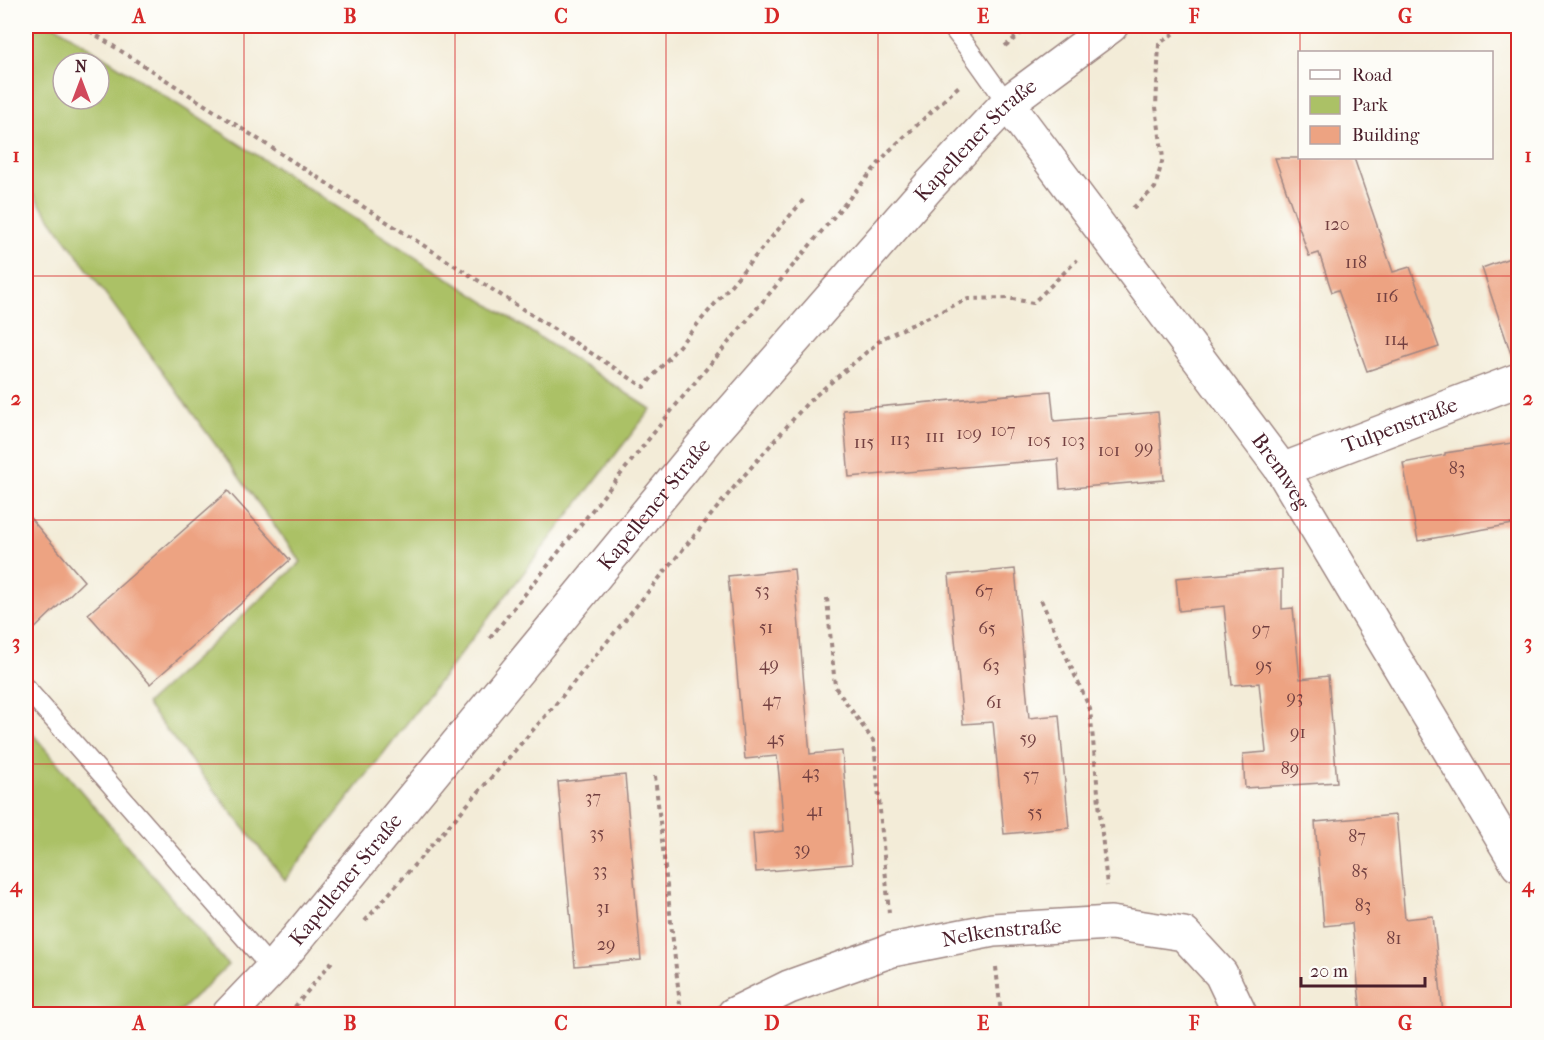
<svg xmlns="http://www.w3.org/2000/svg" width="1544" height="1040" font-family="'IM FELL French Canon',serif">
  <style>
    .green { fill: #abc166; stroke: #7a7048; stroke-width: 1.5; fill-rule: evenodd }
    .building { fill: #eda382 }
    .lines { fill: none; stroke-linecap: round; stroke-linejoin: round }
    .service-casing { stroke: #9e8682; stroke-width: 21 }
    .minor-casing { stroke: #9e8682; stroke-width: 36 }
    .path { stroke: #9e8682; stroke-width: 4; stroke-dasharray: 4.5 4.5; stroke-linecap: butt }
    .service { stroke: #fff; stroke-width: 18 }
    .minor { stroke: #fff; stroke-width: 33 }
    .grid { fill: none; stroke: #d62828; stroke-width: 1.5; stroke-opacity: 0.55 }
    .labels { text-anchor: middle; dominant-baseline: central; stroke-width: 5; stroke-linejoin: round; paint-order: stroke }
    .number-label { font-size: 18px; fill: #734041 }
    .street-label { font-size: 21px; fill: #4a1f2b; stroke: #fdfcf7 }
    .neatline { fill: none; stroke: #d62828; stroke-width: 2 }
    .grid-label { font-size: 20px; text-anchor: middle; font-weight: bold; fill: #d62828 }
  </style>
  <rect width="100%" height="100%" fill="#fdfcf7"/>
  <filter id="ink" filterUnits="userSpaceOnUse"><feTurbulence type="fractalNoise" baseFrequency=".0167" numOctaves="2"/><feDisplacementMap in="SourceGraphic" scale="12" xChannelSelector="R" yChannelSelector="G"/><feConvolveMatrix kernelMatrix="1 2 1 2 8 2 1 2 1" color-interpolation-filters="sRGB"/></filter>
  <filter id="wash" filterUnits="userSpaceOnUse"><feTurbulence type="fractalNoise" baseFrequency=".008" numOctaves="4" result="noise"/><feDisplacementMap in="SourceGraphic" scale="24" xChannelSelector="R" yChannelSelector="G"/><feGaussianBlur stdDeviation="1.35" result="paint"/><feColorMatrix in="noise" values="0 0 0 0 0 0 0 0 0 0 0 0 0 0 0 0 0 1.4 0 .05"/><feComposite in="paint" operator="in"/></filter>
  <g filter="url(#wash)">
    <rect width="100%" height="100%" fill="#f3ecd8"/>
    <path class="green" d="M 26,26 L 56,26 L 651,409 L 285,880 L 146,704 L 301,562 L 26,185 ZM 63,63 L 99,63 L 99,99 L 63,99 Z
      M 26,726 L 228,965 L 177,1014 L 26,1014 Z"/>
    <g id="blocks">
      <path class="building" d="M 1275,158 L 1354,158 L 1393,272 L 1410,267 L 1439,347 L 1367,371 L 1338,290 L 1332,292 L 1319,253 L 1309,256 Z
        M 1518,255 L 1518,359 L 1513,360 L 1482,268 Z
        M 1051,391 L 1054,421 L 1158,412 L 1164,480 L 1060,489 L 1058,459 L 849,477 L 843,410 Z
        M 1518,442 L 1518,523 L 1418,541 L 1403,463 L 1445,455 L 1445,453 Z
        M 228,491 L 290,560 L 150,684 L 88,614 Z
        M 26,513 L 84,581 L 26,637 Z
        M 794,569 L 810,754 L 842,751 L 852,864 L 756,872 L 753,834 L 784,831 L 781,795 L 777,756 L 745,759 L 728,576 Z
        M 1015,569 L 1029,718 L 1059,715 L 1069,828 L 1004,834 L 993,722 L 963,724 L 949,575 Z
        M 1282,569 L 1282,609 L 1293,608 L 1300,679 L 1328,676 L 1337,782 L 1245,788 L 1243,754 L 1266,752 L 1259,683 L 1232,685 L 1224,606 L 1179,611 L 1176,578 Z
        M 625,775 L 641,960 L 575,966 L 558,782 Z
        M 1396,815 L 1405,919 L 1433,916 L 1443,1014 L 1361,1014 L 1352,923 L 1324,926 L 1315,822 Z"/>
    </g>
  </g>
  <g filter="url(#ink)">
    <use href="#blocks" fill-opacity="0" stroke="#9e8682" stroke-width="1.5"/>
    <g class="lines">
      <g class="service-casing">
        <path id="service" d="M 951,26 L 970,51 L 1007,103
          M 26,688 L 272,969"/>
      </g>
      <g class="minor-casing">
        <g id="minor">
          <path id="s1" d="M 1007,103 L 1282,470 L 1518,865"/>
          <path id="s2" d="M 1282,470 L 1518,380"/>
          <path id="s3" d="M 229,1014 L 272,969 L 711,435 L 929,186 L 1007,103 L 1111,26"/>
          <path id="s4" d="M 734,1014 L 789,987 L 892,950 L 993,930 L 1111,923 L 1184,934 L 1221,974 L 1240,1014"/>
        </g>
      </g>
      <path class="path" d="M 82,26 L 644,387 L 805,198
        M 1005,46 L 1030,26
        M 1133,208 L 1155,188 L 1163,158 L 1156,107 L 1159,44 L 1183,26
        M 827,598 L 835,687 L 874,742 L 889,913
        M 1041,600 L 1090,709 L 1107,886
        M 490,638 L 676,405 L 889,151 L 959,86
        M 655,776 L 681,1014
        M 365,921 L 555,705 L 735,486 L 808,402 L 883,338 L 968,299 L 1008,298 L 1033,303 L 1077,260
        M 996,967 L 1001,1014
        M 289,1014 L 334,959"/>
      <use href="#service" class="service"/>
      <use href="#minor" class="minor"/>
    </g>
  </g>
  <path class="grid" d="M 244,26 L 244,1014M 455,26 L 455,1014M 666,26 L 666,1014M 878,26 L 878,1014M 1089,26 L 1089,1014M 1300,26 L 1300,52M 1300,158 L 1300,1014M 26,276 L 1518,276M 26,520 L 1518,520M 26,764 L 1518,764"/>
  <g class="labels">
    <g class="number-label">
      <text x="1337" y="224">120</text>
      <text x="1356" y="262">118</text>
      <text x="1387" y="296">116</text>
      <text x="1396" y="339">114</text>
      <text x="1003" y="430">107</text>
      <text x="969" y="433">109</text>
      <text x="935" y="436">111</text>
      <text x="900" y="439">113</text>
      <text x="1039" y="440">105</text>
      <text x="1073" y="440">103</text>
      <text x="864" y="442">115</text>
      <text x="1144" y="447">99</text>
      <text x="1109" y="450">101</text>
      <text x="1457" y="468">83</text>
      <text x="762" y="590">53</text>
      <text x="984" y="591">67</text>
      <text x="766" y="627">51</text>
      <text x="987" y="628">65</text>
      <text x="1261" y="629">97</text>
      <text x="769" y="664">49</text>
      <text x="991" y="665">63</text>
      <text x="1264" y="665">95</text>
      <text x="1295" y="697">93</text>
      <text x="772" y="700">47</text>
      <text x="994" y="702">61</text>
      <text x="1298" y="732">91</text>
      <text x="776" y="738">45</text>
      <text x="1028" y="738">59</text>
      <text x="1290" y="768">89</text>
      <text x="811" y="772">43</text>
      <text x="1031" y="775">57</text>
      <text x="593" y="797">37</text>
      <text x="815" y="810">41</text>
      <text x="1035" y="812">55</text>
      <text x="597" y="833">35</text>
      <text x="1357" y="836">87</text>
      <text x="802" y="849">39</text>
      <text x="600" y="870">33</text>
      <text x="1360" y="871">85</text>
      <text x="1363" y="905">83</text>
      <text x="603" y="907">31</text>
      <text x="1394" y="938">81</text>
      <text x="606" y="944">29</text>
    </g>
    <g class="street-label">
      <text stroke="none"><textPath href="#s3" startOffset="1150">Kapellener Straße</textPath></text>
      <text stroke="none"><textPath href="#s2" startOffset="126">Tulpenstraße</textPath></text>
      <text stroke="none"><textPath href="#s1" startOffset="459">Bremweg</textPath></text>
      <text stroke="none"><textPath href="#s3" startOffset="664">Kapellener Straße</textPath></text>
      <text stroke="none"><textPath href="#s3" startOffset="178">Kapellener Straße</textPath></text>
      <text stroke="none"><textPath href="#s4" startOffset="282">Nelkenstraße</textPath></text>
    </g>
  </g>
  <rect width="1544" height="1040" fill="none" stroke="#fdfcf7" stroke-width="66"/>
  <rect x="1298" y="51" width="195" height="108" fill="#fdfcf7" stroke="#b5a4a5" stroke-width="1.5"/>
  <rect x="1310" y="70" width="30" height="9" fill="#ffffff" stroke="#b5a4a5" stroke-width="1.5"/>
  <text x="1352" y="81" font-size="18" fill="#4a1f2b">Road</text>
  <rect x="1310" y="96" width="30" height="18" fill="#abc166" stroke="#b5a4a5" stroke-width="1.5"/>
  <text x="1352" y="111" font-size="18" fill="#4a1f2b">Park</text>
  <rect x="1310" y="126" width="30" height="18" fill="#eda382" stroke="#b5a4a5" stroke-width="1.5"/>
  <text x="1352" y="141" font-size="18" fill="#4a1f2b">Building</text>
  <g transform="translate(81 81)"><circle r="28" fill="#fdfcf7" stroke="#b5a4a5" stroke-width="1.5"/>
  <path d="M0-4.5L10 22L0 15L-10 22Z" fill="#d1495b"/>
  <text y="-9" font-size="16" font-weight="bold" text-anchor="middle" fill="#4a1f2b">N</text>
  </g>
  <path d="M1301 977v9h124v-9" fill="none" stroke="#4a1f2b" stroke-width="3"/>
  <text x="1310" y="977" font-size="18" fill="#4a1f2b" stroke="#fdfcf7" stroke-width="4.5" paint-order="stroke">20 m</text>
  <rect x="33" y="33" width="1478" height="974" class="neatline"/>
  <g class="grid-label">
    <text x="139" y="23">A</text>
    <text x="350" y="23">B</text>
    <text x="561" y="23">C</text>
    <text x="772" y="23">D</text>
    <text x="983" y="23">E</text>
    <text x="1194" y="23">F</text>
    <text x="1405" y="23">G</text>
    <text x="16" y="162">1</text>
    <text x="1528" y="162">1</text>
    <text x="16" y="405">2</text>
    <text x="1528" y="405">2</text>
    <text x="16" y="649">3</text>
    <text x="1528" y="649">3</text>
    <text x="16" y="892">4</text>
    <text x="1528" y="892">4</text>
    <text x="139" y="1030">A</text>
    <text x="350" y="1030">B</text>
    <text x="561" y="1030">C</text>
    <text x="772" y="1030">D</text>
    <text x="983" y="1030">E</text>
    <text x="1194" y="1030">F</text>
    <text x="1405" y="1030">G</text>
  </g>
</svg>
